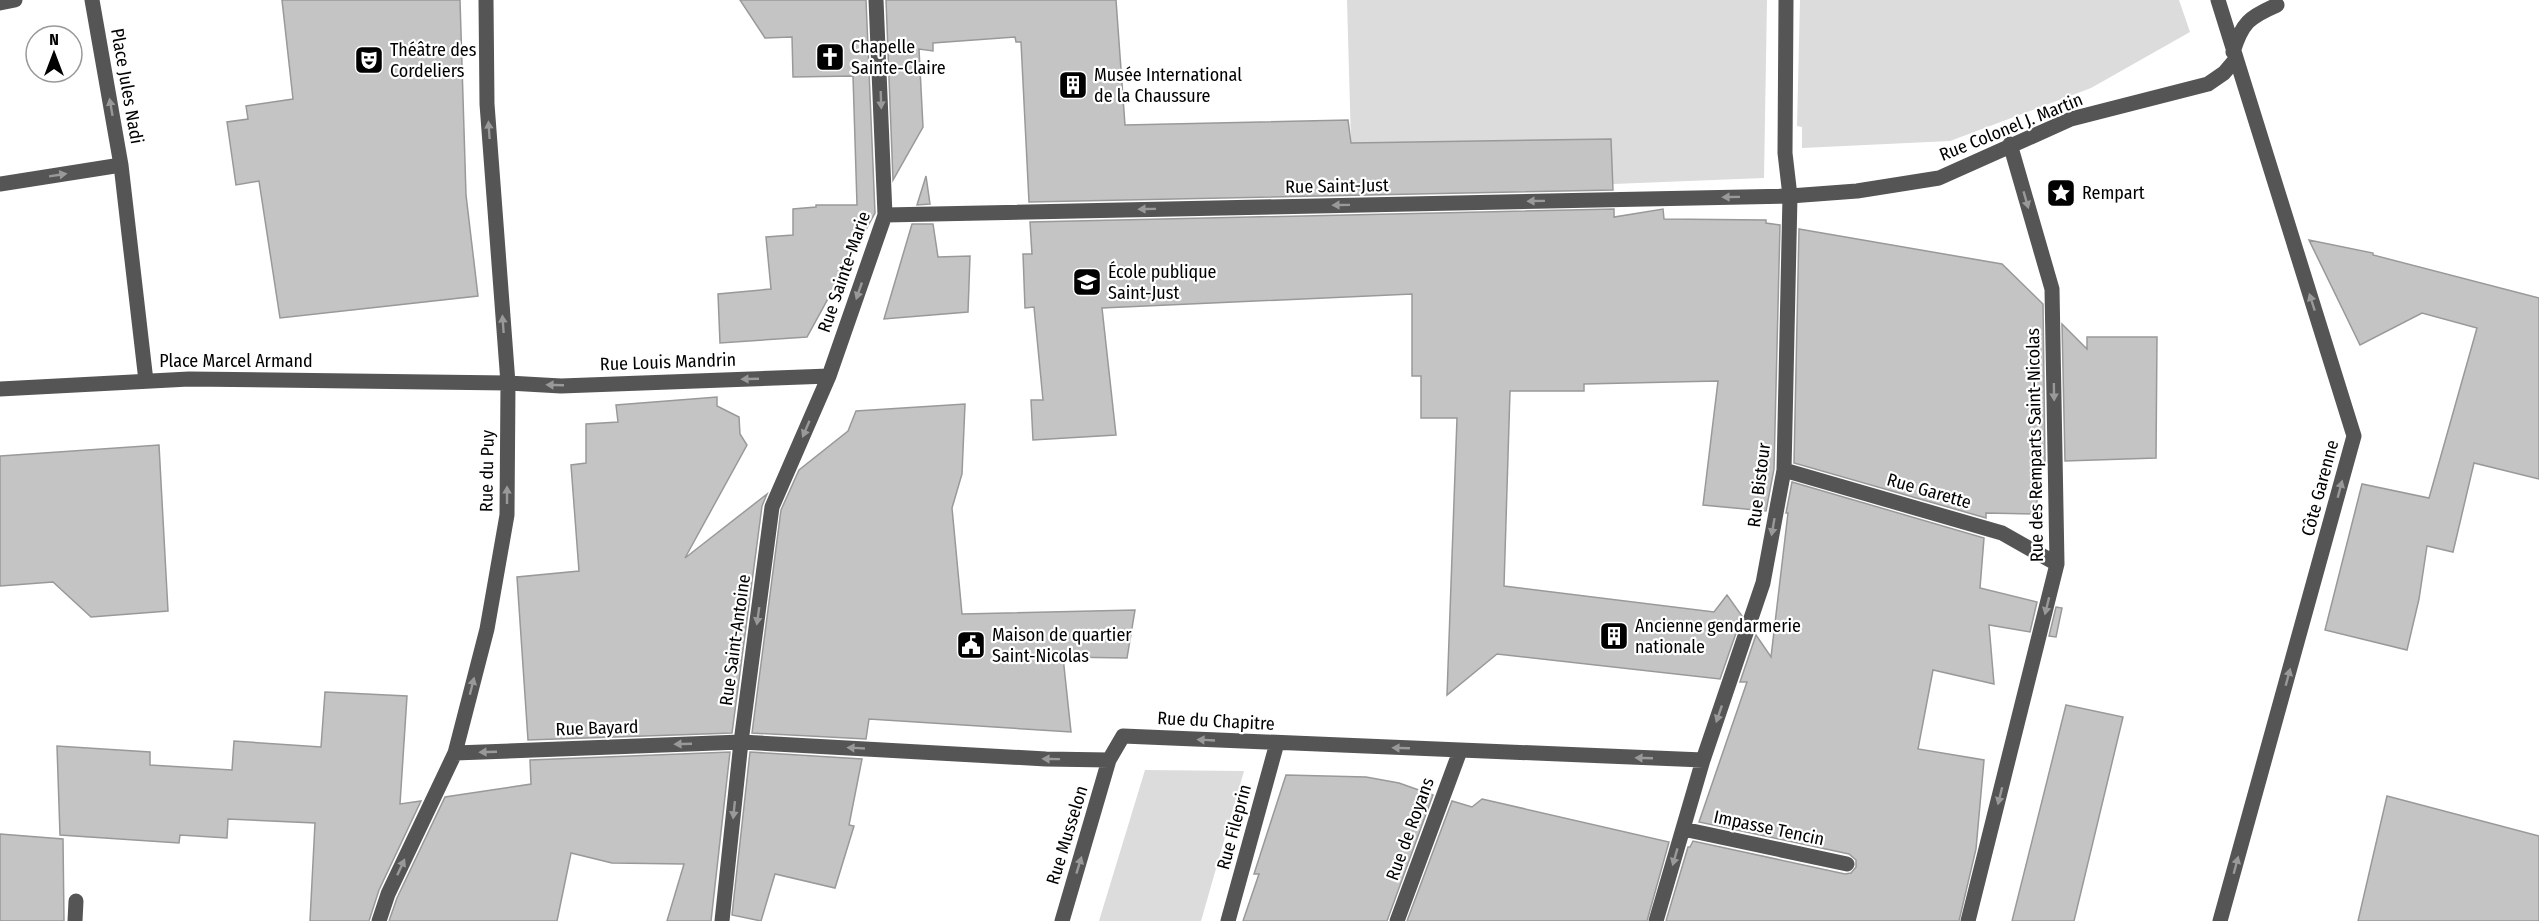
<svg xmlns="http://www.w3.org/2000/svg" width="2539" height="921" font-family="'Fira Sans Condensed',sans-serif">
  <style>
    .green { fill: #dcdcdc }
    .building { fill: #c4c4c4; stroke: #999; stroke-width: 1.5 }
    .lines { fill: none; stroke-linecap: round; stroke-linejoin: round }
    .minor { stroke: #555; stroke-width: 15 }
    .oneway { fill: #999 }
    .labels { text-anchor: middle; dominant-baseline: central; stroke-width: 4.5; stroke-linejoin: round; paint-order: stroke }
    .poi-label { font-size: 18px; fill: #000; stroke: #fff; text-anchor: start }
    .street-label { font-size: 18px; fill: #000; stroke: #fff }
  </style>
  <rect width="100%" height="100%" fill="#fff"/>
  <path class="green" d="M 1347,0 L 1767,0 L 1764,178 L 1613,184 L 1351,143 Z
    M 1800,0 L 2179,0 L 2190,32 L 2091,88 L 1950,141 L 1802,148 L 1802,127 L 1797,126 Z
    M 1145,770 L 1244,771 L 1201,921 L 1099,921 Z"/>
  <path class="building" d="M 282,0 L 460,0 L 466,195 L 478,296 L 280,318 L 259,181 L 236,185 L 227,122 L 248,119 L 246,106 L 293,99 Z
    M 740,0 L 866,0 L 875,213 L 807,337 L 720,343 L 718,294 L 771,289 L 766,237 L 793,235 L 793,209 L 816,207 L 816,205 L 857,205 L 853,76 L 793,77 L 792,37 L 765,38 Z
    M 886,0 L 1116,0 L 1125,125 L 1348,120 L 1351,143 L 1611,139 L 1613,190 L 1029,202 L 1021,42 L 1016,42 L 1015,37 L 933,43 L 933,51 L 919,49 L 923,127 L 893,180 Z
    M 926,176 L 930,204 L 917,205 Z
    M 1614,209 L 1614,217 L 1663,209 L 1664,219 L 1766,220 L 1766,223 L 1780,225 L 1774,469 L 1766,511 L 1703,505 L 1718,381 L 1584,384 L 1584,391 L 1510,391 L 1504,586 L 1714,612 L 1727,595 L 1742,616 L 1720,679 L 1497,654 L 1447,695 L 1457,418 L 1421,418 L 1421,376 L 1412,376 L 1412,294 L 1102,308 L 1116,435 L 1033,440 L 1031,400 L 1043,400 L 1034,307 L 1025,308 L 1023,254 L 1032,254 L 1030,222 Z
    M 912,224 L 933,224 L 938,257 L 970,256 L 968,312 L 884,319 Z
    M 1799,229 L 2002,264 L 2043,304 L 2045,462 L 2037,462 L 2037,514 L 1986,513 L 1986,518 L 1794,463 Z
    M 2309,240 L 2373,253 L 2373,255 L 2539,298 L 2539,479 L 2474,463 L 2453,552 L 2427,546 L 2419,599 L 2407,650 L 2325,630 L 2362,484 L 2429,498 L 2477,328 L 2422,313 L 2360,345 Z
    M 2062,324 L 2087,349 L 2087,337 L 2157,337 L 2156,458 L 2065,461 Z
    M 717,397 L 717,406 L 739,417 L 740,434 L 747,445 L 685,558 L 767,494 L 762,506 L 732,733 L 528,740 L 517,577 L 579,571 L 571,465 L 586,463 L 586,424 L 618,422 L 616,405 Z
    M 965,404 L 962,474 L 952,508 L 962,614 L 1135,610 L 1127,658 L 1063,657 L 1071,732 L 869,719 L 866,739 L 752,733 L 781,510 L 799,470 L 848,431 L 856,411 Z
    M 159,445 L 168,611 L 91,617 L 53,582 L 0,586 L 0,456 Z
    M 1792,482 L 1984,538 L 1980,588 L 2037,602 L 2030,632 L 1989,625 L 1994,684 L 1933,670 L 1918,749 L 1984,760 L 1976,849 L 1959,921 L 1666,921 L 1688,847 L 1690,847 L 1693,841 L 1845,874 L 1851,873 L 1856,867 L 1856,860 L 1849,854 L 1699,822 L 1747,682 L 1740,682 L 1756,635 L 1771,657 L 1788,513 L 1786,513 Z
    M 2056,607 L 2062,608 L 2056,637 L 2049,636 Z
    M 325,692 L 407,696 L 400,804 L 421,801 L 379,890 L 369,921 L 310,921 L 315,823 L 228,819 L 227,838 L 180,835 L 179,843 L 60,835 L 57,746 L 150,752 L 150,765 L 232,770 L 234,741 L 321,747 Z
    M 2066,705 L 2123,717 L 2074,921 L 2012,921 Z
    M 730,752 L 711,921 L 667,921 L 684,864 L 612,863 L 571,853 L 557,921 L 389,921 L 397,898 L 445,797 L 531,784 L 530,760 Z
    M 750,752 L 862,759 L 849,825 L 854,826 L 835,888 L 775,874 L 761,921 L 732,915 Z
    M 1286,775 L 1366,777 L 1399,783 L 1433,795 L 1387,921 L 1243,921 L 1259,874 L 1254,874 Z
    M 2387,796 L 2539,836 L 2539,921 L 2358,921 Z
    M 1482,799 L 1669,842 L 1647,921 L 1407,921 L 1452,801 L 1472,807 Z
    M 0,834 L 63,839 L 64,921 L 0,921 Z"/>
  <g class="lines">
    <path class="minor" d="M 92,0 L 121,165 L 146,381
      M 2218,0 L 2354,436 L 2220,921
      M 0,3 L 15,0
      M 2233,52 C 2242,23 2249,17 2277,5
      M 0,184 L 121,165
      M 885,215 L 1790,196 L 1857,191 L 1939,178 L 2071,119 L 2208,84 L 2224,73 L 2235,60
      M 0,389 L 189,379 L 508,383 L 561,386 L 829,376
      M 1784,470 L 2002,533 L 2057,564
      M 455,753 L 741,742 L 1046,759 L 1109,760
      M 1683,829 L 1847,864
      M 75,921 L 76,901
      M 379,921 L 388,894 L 455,753 L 487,629 L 507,515 L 508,383 L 487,104 L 486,0
      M 722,921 L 741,742 L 772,507 L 829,376 L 885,215 L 876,0
      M 1062,921 L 1109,760 L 1123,736 L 1703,760
      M 1228,921 L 1277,743
      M 1397,921 L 1460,751
      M 1656,921 L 1703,760 L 1763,583 L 1784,470 L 1790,196 L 1785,153 L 1786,0
      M 1968,921 L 2057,564 L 2052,289 L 2010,144"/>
  </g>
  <defs><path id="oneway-solid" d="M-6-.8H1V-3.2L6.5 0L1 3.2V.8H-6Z" transform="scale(1.5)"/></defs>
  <g class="oneway">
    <use href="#oneway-solid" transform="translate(881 100) rotate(88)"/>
    <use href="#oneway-solid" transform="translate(111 107) rotate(-100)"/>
    <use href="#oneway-solid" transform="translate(489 130) rotate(-94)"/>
    <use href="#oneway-solid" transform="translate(58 175) rotate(-9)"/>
    <use href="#oneway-solid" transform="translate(1731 197) rotate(179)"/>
    <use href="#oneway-solid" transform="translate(2026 200) rotate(74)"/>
    <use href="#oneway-solid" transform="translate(1536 201) rotate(179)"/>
    <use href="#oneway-solid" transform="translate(1341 205) rotate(179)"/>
    <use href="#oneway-solid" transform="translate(1147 209) rotate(179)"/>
    <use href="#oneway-solid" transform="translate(859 291) rotate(109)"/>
    <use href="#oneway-solid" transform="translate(2312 302) rotate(-108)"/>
    <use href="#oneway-solid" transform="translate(503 324) rotate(-94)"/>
    <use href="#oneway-solid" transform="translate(750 379) rotate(178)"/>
    <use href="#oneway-solid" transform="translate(555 385) rotate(-178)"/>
    <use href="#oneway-solid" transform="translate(2054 392) rotate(89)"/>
    <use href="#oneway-solid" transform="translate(806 429) rotate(113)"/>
    <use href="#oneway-solid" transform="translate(2340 489) rotate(-75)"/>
    <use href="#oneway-solid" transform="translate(507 495) rotate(-90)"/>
    <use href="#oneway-solid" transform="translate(1773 527) rotate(100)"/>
    <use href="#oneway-solid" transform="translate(2047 606) rotate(104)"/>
    <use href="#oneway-solid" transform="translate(758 616) rotate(98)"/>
    <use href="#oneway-solid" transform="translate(2288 677) rotate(-75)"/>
    <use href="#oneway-solid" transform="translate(472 686) rotate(-76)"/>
    <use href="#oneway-solid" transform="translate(1719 714) rotate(109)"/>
    <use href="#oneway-solid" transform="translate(1206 740) rotate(-177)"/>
    <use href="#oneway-solid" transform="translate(683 744) rotate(178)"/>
    <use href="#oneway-solid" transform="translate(856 748) rotate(-177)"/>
    <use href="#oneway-solid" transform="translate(1401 748) rotate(-178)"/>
    <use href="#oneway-solid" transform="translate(488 752) rotate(178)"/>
    <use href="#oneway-solid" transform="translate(1644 758) rotate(-178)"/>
    <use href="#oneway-solid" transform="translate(1051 759) rotate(-179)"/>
    <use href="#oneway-solid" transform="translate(2000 796) rotate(104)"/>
    <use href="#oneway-solid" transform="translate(734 810) rotate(96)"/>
    <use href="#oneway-solid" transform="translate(1675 857) rotate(106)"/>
    <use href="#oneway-solid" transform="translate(1079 865) rotate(-73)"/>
    <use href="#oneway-solid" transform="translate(2236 865) rotate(-75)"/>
    <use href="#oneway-solid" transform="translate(401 867) rotate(-65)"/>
  </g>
  <defs>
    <g id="church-square" transform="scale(1.5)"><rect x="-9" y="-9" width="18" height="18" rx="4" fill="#000" stroke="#fff"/><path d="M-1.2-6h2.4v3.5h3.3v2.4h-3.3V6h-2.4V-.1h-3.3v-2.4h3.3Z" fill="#fff"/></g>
    <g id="theatre-square" transform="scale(1.5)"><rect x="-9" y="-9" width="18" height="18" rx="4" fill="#000" stroke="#fff"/><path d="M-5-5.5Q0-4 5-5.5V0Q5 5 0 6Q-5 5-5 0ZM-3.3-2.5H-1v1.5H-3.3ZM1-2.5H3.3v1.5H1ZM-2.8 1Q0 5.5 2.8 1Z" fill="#fff"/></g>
    <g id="building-square" transform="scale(1.5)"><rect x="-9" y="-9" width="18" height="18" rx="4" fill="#000" stroke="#fff"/><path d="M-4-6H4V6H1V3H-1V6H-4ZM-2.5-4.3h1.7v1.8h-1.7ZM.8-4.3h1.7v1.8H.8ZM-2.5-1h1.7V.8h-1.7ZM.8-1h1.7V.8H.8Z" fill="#fff"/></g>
    <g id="sight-square" transform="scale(1.5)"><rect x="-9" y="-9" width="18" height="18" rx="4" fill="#000" stroke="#fff"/><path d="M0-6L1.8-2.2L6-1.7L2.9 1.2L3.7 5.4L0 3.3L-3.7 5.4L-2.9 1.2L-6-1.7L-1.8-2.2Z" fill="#fff"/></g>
    <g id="school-square" transform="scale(1.5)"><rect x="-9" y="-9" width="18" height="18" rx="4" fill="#000" stroke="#fff"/><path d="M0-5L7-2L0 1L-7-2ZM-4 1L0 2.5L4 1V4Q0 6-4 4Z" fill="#fff"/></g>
    <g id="civic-square" transform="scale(1.5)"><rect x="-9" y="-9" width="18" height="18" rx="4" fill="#000" stroke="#fff"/><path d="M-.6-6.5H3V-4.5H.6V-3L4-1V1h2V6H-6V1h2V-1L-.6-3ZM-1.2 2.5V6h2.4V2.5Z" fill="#fff"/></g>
  </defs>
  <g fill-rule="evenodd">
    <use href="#church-square" x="830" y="57"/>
    <use href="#theatre-square" x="369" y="60"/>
    <use href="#building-square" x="1073" y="85"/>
    <use href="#sight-square" x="2061" y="193"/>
    <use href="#school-square" x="1087" y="282"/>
    <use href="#building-square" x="1614" y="636"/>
    <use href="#civic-square" x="971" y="645"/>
  </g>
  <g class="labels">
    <g class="poi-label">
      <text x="851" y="47">Chapelle<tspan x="851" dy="21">Sainte-Claire</tspan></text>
      <text x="390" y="50">Théâtre des<tspan x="390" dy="21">Cordeliers</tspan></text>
      <text x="1094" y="75">Musée International<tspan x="1094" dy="21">de la Chaussure</tspan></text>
      <text x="2082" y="193">Rempart</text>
      <text x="1108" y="272">École publique<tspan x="1108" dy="21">Saint-Just</tspan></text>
      <text x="1635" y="626">Ancienne gendarmerie<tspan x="1635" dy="21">nationale</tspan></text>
      <text x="992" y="635">Maison de quartier<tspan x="992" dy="21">Saint-Nicolas</tspan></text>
    </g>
    <g class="street-label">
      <text transform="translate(127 86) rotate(80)">Place Jules Nadi</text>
      <text transform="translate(2011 127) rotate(-22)">Rue Colonel J. Martin</text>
      <text transform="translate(1337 186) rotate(-1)">Rue Saint-Just</text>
      <text transform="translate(844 272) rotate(-71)">Rue Sainte-Marie</text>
      <text x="236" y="361">Place Marcel Armand</text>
      <text transform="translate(668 362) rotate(-2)">Rue Louis Mandrin</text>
      <text transform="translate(2035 445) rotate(-91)">Rue des Remparts Saint-Nicolas</text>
      <text transform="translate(487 471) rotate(-89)">Rue du Puy</text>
      <text transform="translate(1759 485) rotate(-83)">Rue Bistour</text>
      <text transform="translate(2320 488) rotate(-75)">Côte Garenne</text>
      <text transform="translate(1929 491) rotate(16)">Rue Garette</text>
      <text transform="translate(735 640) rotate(-82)">Rue Saint-Antoine</text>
      <text transform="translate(1216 721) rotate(3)">Rue du Chapitre</text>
      <text transform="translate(597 728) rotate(-2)">Rue Bayard</text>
      <text transform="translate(1234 827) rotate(-75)">Rue Fileprin</text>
      <text transform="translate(1769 828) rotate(12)">Impasse Tencin</text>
      <text transform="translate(1410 829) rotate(-70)">Rue de Royans</text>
      <text transform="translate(1067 835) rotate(-73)">Rue Musselon</text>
    </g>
  </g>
  <g transform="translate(54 54)"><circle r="28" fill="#ffffff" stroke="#999999" stroke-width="1.5"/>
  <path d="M0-4.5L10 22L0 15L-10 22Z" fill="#000000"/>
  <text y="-9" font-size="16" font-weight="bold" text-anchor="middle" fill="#000000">N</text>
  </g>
</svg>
